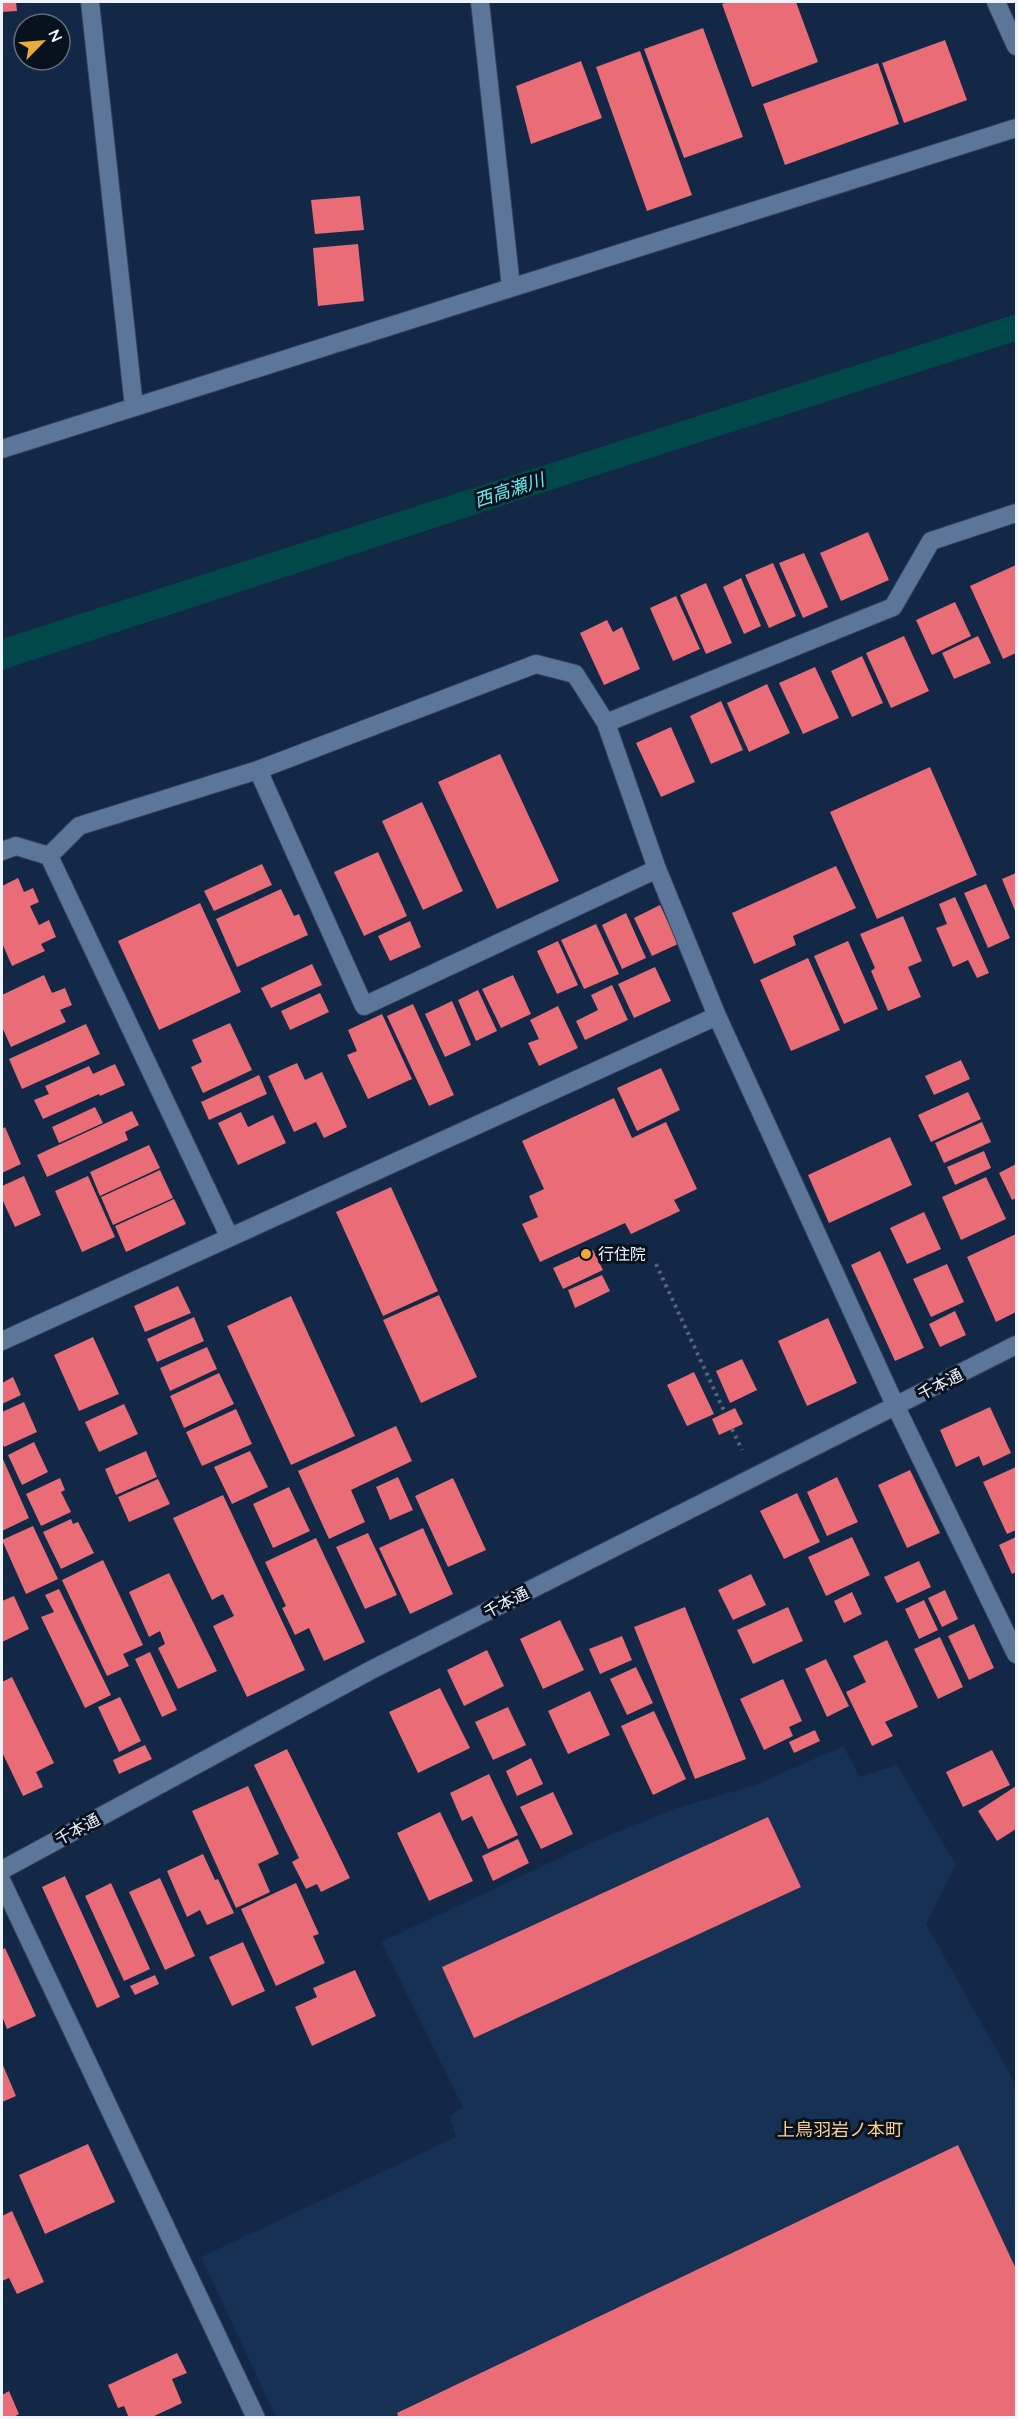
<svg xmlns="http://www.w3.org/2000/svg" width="1018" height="2419" font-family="Quicksand,'Noto Sans JP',sans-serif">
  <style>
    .built { fill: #173154 }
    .water { fill: #004849 }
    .building { fill: #ea6c77 }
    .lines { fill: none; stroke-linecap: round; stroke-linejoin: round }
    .minor-casing { stroke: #34425a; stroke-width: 20 }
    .path { stroke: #54657d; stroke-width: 4; stroke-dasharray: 3 4.5; stroke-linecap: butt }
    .minor { stroke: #5c7699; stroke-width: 18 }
    .poi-dot { fill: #ebaa39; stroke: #08111e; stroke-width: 2 }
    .labels { text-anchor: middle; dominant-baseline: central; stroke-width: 6; stroke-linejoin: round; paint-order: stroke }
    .poi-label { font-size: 16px; fill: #eef4fc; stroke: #08111e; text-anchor: start }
    .street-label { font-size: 16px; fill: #eef4fc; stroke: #08111e }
    .water-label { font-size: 18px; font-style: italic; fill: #6beaec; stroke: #08111e }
    .neighbourhood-label { font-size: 18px; fill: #fed18c; stroke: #08111e }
  </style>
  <rect width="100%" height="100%" fill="#122846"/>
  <path class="built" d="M 843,1746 L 860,1777 L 897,1765 L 956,1865 L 926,1924 L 1016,2085 L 1016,2417 L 276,2417 L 201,2257 L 456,2137 L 450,2116 L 463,2107 L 381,1942 L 602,1838 L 674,1809 L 755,1785 Z"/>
  <path class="water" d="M 1016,314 L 1016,341 L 535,495 L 2,670 L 2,639 Z"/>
  <path class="building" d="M 2,2 L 16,2 L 17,11 L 2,12 Z
    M 728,2 L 796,2 L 818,62 L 752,87 L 722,4 Z
    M 703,28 L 743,137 L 684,158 L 644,49 Z
    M 945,40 L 967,100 L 904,123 L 882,63 Z
    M 640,51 L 692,195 L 647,211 L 596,67 Z
    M 581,61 L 602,118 L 531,144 L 516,86 Z
    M 878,63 L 899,124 L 785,165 L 763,104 Z
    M 360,196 L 364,230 L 315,234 L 311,200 Z
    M 358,244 L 364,301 L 318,306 L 313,248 Z
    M 868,532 L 889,580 L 841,601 L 820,553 Z
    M 804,553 L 828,607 L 803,618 L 779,563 Z
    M 773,563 L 796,616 L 769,628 L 745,575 Z
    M 1016,565 L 1016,653 L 1003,659 L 970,586 Z
    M 741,578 L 761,626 L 744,634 L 723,587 Z
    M 706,583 L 732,643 L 706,654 L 680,595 Z
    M 676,596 L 700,649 L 673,661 L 650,608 Z
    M 955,602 L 971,636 L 932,655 L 916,620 Z
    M 607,620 L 613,632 L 622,627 L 640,669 L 604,685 L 580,633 Z
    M 904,636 L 929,691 L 891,708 L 866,653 Z
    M 978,636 L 991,663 L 954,679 L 942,653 Z
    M 862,656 L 883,703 L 852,717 L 831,671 Z
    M 815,667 L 839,718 L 803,734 L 779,683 Z
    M 767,684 L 790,733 L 749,752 L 727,703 Z
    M 721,701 L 743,750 L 711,764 L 690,716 Z
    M 671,727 L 695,782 L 661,797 L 636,743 Z
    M 500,754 L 559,881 L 497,909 L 438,782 Z
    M 930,767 L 977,875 L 877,919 L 830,812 Z
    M 422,802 L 463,891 L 423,910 L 382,821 Z
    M 378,852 L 407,916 L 364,936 L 334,872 Z
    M 262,864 L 272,885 L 214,911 L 204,891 Z
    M 836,866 L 856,908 L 793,936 L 796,945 L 754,964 L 732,913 Z
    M 1016,873 L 1016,913 L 1002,879 Z
    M 18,878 L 24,892 L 33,888 L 39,902 L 30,906 L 39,925 L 49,920 L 56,937 L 41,944 L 45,951 L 12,966 L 2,943 L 2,886 Z
    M 986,884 L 1010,938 L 988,948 L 964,893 Z
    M 281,889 L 294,916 L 299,914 L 308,935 L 237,967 L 216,919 Z
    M 955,897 L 989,973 L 977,978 L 968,960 L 953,967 L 936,928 L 947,924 L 939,904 Z
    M 200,903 L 241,992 L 159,1030 L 118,941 Z
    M 660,905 L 678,944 L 652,956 L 634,918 Z
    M 626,913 L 646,958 L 622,969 L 602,925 Z
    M 903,916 L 922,961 L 908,967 L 921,997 L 888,1011 L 871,971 L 875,968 L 860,934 Z
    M 410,921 L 421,947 L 390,961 L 378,936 Z
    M 596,924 L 619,974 L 584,989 L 561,940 Z
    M 558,941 L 578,985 L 557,994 L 537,951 Z
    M 848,941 L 878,1009 L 844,1024 L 814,956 Z
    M 808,958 L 840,1030 L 791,1051 L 760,980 Z
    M 312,964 L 322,985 L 271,1008 L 261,988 Z
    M 655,967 L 671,1001 L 634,1018 L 618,984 Z
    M 44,975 L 52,993 L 65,988 L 72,1005 L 60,1010 L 66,1022 L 11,1047 L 2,1027 L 2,995 Z
    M 513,975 L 531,1014 L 501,1028 L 482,989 Z
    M 612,985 L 628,1020 L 585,1040 L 576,1021 L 598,1010 L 591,995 Z
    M 478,990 L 497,1031 L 476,1041 L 458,1000 Z
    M 320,993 L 329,1012 L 290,1030 L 281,1011 Z
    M 452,1001 L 471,1045 L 445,1057 L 425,1014 Z
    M 413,1004 L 454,1095 L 429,1106 L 387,1016 Z
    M 558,1006 L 578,1048 L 539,1066 L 528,1043 L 539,1039 L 530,1020 Z
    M 382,1014 L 412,1079 L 368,1099 L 347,1055 L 357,1051 L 348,1030 Z
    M 230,1023 L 252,1070 L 203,1093 L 191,1067 L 202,1062 L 192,1040 Z
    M 86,1024 L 100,1054 L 22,1089 L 9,1059 Z
    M 961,1060 L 970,1079 L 934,1095 L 925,1076 Z
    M 297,1063 L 305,1080 L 322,1072 L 347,1127 L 324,1138 L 316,1122 L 294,1132 L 268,1076 Z
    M 115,1064 L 125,1085 L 100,1096 L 99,1094 L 43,1119 L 34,1100 L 49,1094 L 45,1086 L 89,1066 L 93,1074 Z
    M 661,1068 L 680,1110 L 637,1131 L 617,1088 Z
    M 259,1075 L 267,1094 L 209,1120 L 201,1102 Z
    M 968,1092 L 981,1119 L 931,1142 L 918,1115 Z
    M 614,1098 L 632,1138 L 666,1122 L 697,1189 L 674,1200 L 680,1211 L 631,1234 L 625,1223 L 540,1262 L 522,1224 L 538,1217 L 529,1196 L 544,1189 L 522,1141 Z
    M 95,1107 L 103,1123 L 59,1143 L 52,1127 Z
    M 132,1111 L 139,1125 L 125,1132 L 128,1140 L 47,1177 L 37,1155 Z
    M 241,1112 L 248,1127 L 273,1115 L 286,1143 L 238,1165 L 218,1123 Z
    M 982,1122 L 991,1142 L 944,1163 L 935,1143 Z
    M 5,1127 L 21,1164 L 2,1173 L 2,1129 Z
    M 890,1137 L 912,1185 L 829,1223 L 808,1175 Z
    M 149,1145 L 160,1168 L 100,1196 L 90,1172 Z
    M 984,1151 L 991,1168 L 955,1185 L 947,1167 Z
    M 1016,1164 L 1016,1198 L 1012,1200 L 999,1173 Z
    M 160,1170 L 173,1198 L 113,1225 L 101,1197 Z
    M 24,1176 L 41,1215 L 15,1227 L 2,1199 L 2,1186 Z
    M 88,1176 L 115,1237 L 82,1252 L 55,1191 Z
    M 986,1177 L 1006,1219 L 961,1240 L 942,1197 Z
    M 391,1187 L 438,1291 L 383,1316 L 336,1212 Z
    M 174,1199 L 186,1224 L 126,1252 L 115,1226 Z
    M 924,1212 L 941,1249 L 907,1264 L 890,1228 Z
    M 1016,1234 L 1016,1312 L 996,1322 L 967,1257 Z
    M 593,1250 L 603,1270 L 563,1289 L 553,1268 Z
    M 880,1251 L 924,1348 L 895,1361 L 851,1265 Z
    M 947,1264 L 964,1302 L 931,1317 L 913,1279 Z
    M 602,1275 L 610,1291 L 575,1308 L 568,1290 Z
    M 178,1286 L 191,1313 L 145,1332 L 134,1306 Z
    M 439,1295 L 477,1377 L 421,1403 L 383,1320 Z
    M 291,1296 L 355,1436 L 291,1465 L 227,1326 Z
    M 955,1311 L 966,1335 L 940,1347 L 929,1324 Z
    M 194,1317 L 204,1341 L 157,1362 L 147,1339 Z
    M 828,1318 L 857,1383 L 807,1406 L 778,1341 Z
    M 93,1337 L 119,1394 L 79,1411 L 54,1355 Z
    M 207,1347 L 217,1369 L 170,1391 L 160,1368 Z
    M 742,1359 L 757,1390 L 730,1403 L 716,1371 Z
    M 694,1372 L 714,1414 L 687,1426 L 667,1385 Z
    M 219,1373 L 234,1404 L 184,1428 L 170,1396 Z
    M 13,1377 L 21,1395 L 2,1404 L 2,1383 Z
    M 24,1402 L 37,1432 L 4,1447 L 2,1442 L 2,1412 Z
    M 124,1404 L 138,1434 L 99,1452 L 85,1422 Z
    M 990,1407 L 1011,1453 L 983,1466 L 979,1456 L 956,1467 L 940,1430 Z
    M 735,1408 L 743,1424 L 719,1435 L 712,1419 Z
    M 236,1409 L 252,1444 L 202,1466 L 186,1432 Z
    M 396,1426 L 412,1461 L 351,1490 L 365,1522 L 329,1539 L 298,1471 Z
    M 34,1442 L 48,1472 L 22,1485 L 8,1455 Z
    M 146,1451 L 157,1477 L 116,1495 L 105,1469 Z
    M 250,1451 L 268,1487 L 232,1504 L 214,1467 Z
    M 2,1457 L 29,1518 L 2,1531 Z
    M 1016,1467 L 1016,1530 L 1007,1534 L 983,1482 Z
    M 910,1470 L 940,1533 L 907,1548 L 878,1485 Z
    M 398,1477 L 413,1510 L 390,1520 L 376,1487 Z
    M 837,1477 L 858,1522 L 827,1536 L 807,1492 Z
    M 60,1478 L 65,1490 L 61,1492 L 71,1512 L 41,1526 L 26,1494 Z
    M 453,1478 L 486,1550 L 448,1567 L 415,1496 Z
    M 158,1479 L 170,1504 L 129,1522 L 118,1497 Z
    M 289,1487 L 310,1531 L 273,1548 L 253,1504 Z
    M 797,1493 L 820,1542 L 784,1559 L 760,1511 Z
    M 223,1495 L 305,1670 L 247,1697 L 213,1626 L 234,1616 L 223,1594 L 212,1600 L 173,1518 Z
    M 71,1519 L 73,1524 L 78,1522 L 94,1553 L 61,1569 L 43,1532 Z
    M 33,1526 L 58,1579 L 26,1594 L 2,1540 Z
    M 423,1528 L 453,1594 L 410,1614 L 379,1548 Z
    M 368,1533 L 397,1595 L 365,1609 L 336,1547 Z
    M 852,1537 L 870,1575 L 826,1596 L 808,1557 Z
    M 1016,1537 L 1016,1572 L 1012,1574 L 999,1545 Z
    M 316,1538 L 365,1642 L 324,1661 L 309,1628 L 295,1635 L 282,1608 L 286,1606 L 265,1562 Z
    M 103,1560 L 143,1645 L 123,1654 L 129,1666 L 107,1676 L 62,1580 Z
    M 919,1561 L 931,1587 L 897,1603 L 884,1577 Z
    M 169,1573 L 217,1671 L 178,1689 L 158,1648 L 165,1644 L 160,1631 L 149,1637 L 129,1592 Z
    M 751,1574 L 766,1605 L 733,1620 L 718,1590 Z
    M 59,1589 L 111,1695 L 85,1708 L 41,1617 L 54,1612 L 45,1595 Z
    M 945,1590 L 958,1619 L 942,1627 L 928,1598 Z
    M 852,1592 L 862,1614 L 844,1623 L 834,1601 Z
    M 14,1596 L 29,1629 L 2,1642 L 2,1601 Z
    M 924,1600 L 938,1630 L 919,1639 L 905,1609 Z
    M 685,1607 L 746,1759 L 695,1779 L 634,1627 Z
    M 788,1607 L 803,1641 L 753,1664 L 737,1630 Z
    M 560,1620 L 584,1670 L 543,1689 L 520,1639 Z
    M 974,1624 L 994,1668 L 969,1680 L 948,1636 Z
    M 622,1636 L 632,1660 L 600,1674 L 589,1649 Z
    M 940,1637 L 963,1687 L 938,1699 L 914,1649 Z
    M 887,1640 L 918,1707 L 885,1722 L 893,1736 L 872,1746 L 846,1692 L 866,1682 L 853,1656 Z
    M 487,1650 L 504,1686 L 464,1706 L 447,1670 Z
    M 150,1652 L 177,1710 L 162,1717 L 135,1659 Z
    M 826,1659 L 849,1706 L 827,1717 L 805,1669 Z
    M 636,1667 L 653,1703 L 627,1715 L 610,1679 Z
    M 12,1677 L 54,1763 L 36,1772 L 43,1787 L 23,1796 L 2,1752 L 2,1682 Z
    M 783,1679 L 802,1721 L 789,1727 L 793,1736 L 764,1750 L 740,1699 Z
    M 440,1688 L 470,1748 L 418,1773 L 389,1712 Z
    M 590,1691 L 610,1735 L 568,1754 L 548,1711 Z
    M 120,1697 L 141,1741 L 119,1752 L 98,1707 Z
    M 508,1707 L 526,1745 L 493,1760 L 475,1722 Z
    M 654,1711 L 686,1779 L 653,1795 L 621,1726 Z
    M 815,1730 L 820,1741 L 794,1753 L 789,1742 Z
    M 145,1745 L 152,1759 L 119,1774 L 113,1760 Z
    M 287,1749 L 350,1878 L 321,1892 L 317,1884 L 306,1889 L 292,1862 L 299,1858 L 254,1765 Z
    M 992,1750 L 1010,1785 L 963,1807 L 946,1772 Z
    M 531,1758 L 543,1784 L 517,1796 L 506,1771 Z
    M 489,1774 L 518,1835 L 488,1849 L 472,1816 L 462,1821 L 450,1793 Z
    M 248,1786 L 279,1854 L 258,1864 L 270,1892 L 236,1908 L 192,1811 Z
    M 1016,1786 L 1016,1829 L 997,1841 L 978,1811 Z
    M 553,1792 L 573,1834 L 541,1849 L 520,1807 Z
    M 440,1812 L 473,1881 L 429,1901 L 397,1833 Z
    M 768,1817 L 801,1887 L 474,2038 L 442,1967 Z
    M 518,1839 L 529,1863 L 493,1881 L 482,1856 Z
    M 203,1854 L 215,1880 L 218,1879 L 234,1913 L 207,1925 L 200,1910 L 187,1917 L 167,1871 Z
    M 65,1876 L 120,1997 L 97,2008 L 42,1887 Z
    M 160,1878 L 195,1956 L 165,1970 L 129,1892 Z
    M 111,1883 L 150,1969 L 124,1981 L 85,1896 Z
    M 296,1883 L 319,1934 L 313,1936 L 325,1963 L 276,1986 L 241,1909 Z
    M 243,1942 L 265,1991 L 232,2006 L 209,1957 Z
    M 5,1948 L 36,2016 L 7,2029 L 2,2016 L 2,1950 Z
    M 355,1970 L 376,2016 L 312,2046 L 295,2007 L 317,1997 L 313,1988 Z
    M 155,1975 L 159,1984 L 135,1995 L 130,1986 Z
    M 2,2063 L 16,2096 L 2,2102 Z
    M 88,2144 L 115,2202 L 45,2234 L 19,2175 Z
    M 958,2145 L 1016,2269 L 1016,2418 L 399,2418 L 397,2413 Z
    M 12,2211 L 44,2282 L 17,2294 L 9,2278 L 2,2281 L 2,2216 Z
    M 177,2353 L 187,2373 L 172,2379 L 182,2403 L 150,2418 L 129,2418 L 124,2406 L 118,2408 L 108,2385 Z
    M 9,2391 L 19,2414 L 12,2418 L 2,2418 L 2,2395 Z"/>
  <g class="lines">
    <g class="minor-casing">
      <path id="minor" d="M 90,2 L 134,407
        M 480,2 L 511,287
        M 996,2 L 1016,46
        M 2,449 L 1016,128
        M 606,723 L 657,869 L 717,1016 L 896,1407 L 1016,1654
        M 258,770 L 364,1006 L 657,869
        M 2,851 L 16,846 L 49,856 L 79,826 L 258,770 L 536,664 L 575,674 L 606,723 L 893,607 L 931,541 L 1016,513
        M 49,856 L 229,1236
        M 2,1341 L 717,1016
        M 2,1870 L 373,1669 L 1016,1345
        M 2,1882 L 256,2418"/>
    </g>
    <path class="path" d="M 656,1264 L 725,1413
      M 732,1429 L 742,1450"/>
    <use href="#minor" class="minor"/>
  </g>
  <circle class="poi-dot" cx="586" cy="1254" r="6"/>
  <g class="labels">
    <g class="poi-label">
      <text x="598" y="1254">行住院</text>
    </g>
    <g class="street-label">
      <text transform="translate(940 1384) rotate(-27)">千本通</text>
      <text transform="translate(506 1602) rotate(-27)">千本通</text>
      <text transform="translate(77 1829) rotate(-28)">千本通</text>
    </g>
    <g class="water-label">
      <text transform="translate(509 490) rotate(-18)">西高瀬川</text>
    </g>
    <g class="neighbourhood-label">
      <text x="840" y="2129">上鳥羽岩ノ本町</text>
    </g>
  </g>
  <rect width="1018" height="2419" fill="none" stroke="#eef4fc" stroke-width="6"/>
  <g transform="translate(42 42) rotate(65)"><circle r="28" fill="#08111e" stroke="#646c77" stroke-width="1.5"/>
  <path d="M0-4.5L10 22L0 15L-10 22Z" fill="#ebaa39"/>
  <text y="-9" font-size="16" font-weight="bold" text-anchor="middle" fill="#eef4fc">N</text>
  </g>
</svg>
